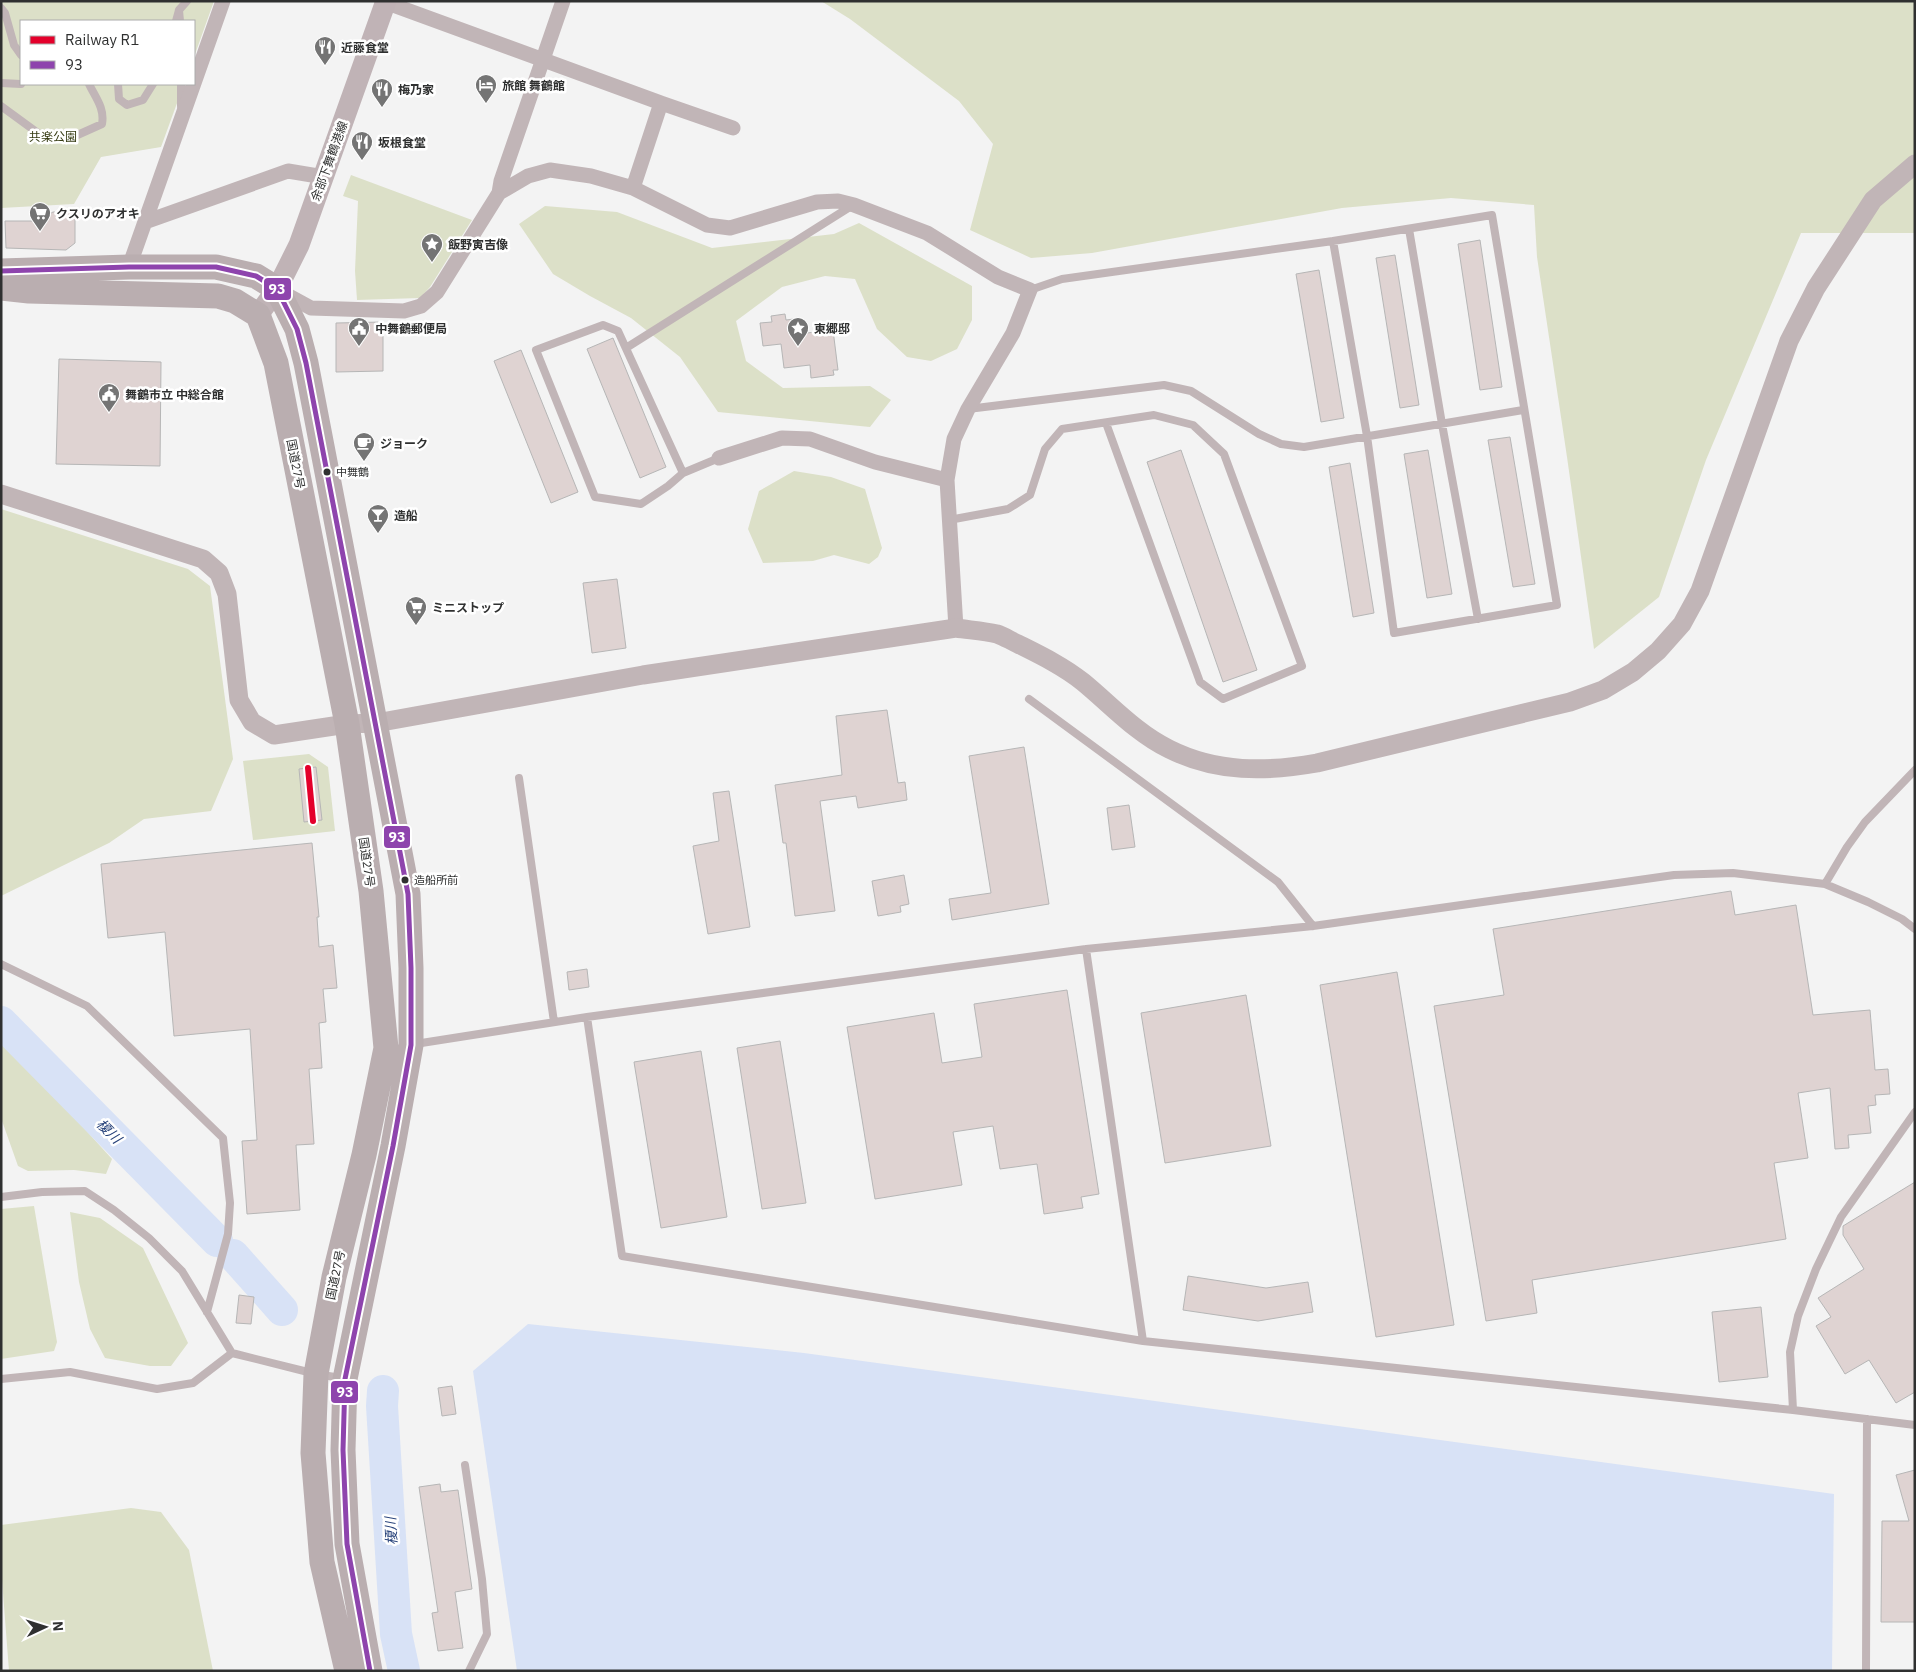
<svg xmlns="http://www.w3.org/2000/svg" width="1916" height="1672" font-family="'IBM Plex Sans','Noto Sans JP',sans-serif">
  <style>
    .green { fill: #dce0c8 }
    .water { fill: #d8e2f6 }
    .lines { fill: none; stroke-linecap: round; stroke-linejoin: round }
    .river { stroke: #d8e2f6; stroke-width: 32 }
    .building { fill: #dfd3d2; stroke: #b6b6b6 }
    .service { stroke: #c1b5b7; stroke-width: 8 }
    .minor { stroke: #c1b5b7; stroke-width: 15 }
    .tertiary { stroke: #c1b5b7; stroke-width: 19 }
    .secondary { stroke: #c0b3b6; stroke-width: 21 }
    .trunk { stroke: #baaeb0; stroke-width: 25 }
    .bus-1-casing { stroke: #fff; stroke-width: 9 }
    .bus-1 { stroke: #8e44ad; stroke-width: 5 }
    .rail-1-casing { stroke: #fff; stroke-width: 10 }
    .rail-1 { stroke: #e4002b; stroke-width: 6 }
    .bus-dot { fill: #2f3030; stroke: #fff; stroke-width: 2 }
    .labels { text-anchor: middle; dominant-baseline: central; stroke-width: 5; stroke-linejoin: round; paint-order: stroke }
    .bus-label { font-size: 11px; fill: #2f3030; stroke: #fff; text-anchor: start }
    .poi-label { font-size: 12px; font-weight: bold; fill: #2f3030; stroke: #fff; text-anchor: start }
    .park-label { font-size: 12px; fill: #353a12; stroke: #fff }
    .street-label { font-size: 12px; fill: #2f3030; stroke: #fff }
    .water-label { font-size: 14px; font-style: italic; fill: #27427a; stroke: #fff }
    .line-badge { stroke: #fff; stroke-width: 2 }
    .badge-label { font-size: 14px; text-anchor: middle; font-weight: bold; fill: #fff }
  </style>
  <rect width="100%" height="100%" fill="#f3f3f3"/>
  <path class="green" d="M 1,1 L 214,1 L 194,57 L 194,21 L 21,21 L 21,84 L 184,84 L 161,147 L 101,157 L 74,204 L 1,208 Z
    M 821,1 L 1915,1 L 1915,233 L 1801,233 L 1706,460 L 1659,597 L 1594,649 L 1567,457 L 1537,257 L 1534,205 L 1451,198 L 1342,208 L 1092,253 L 1031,258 L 970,230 L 993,144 L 959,101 L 850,19 Z
    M 351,175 L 472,220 L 430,287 L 420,298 L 357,300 L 355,271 L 358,201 L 343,196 Z
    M 545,206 L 617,212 L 712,248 L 834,234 L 859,223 L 972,286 L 972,320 L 957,349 L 931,361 L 907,357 L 877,329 L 855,279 L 825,276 L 782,287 L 736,321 L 746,361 L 783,388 L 870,386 L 891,400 L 870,427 L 718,412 L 680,357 L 631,318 L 590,296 L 553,274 L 519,224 Z
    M 794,471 L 831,477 L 865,489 L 882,548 L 878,557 L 869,564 L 834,555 L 813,561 L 763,563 L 748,529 L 759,491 Z
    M 1,509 L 188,569 L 210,586 L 233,759 L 211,811 L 144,819 L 109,843 L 1,896 Z
    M 309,754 L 328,767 L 335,831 L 253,840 L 243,761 Z
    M 1,1040 L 15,1052 L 112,1159 L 106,1174 L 74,1170 L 28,1171 L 18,1166 L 1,1118 Z
    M 34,1206 L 57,1342 L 54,1351 L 1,1359 L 1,1209 Z
    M 70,1212 L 100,1218 L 143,1248 L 188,1343 L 171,1366 L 150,1366 L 105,1358 L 90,1329 L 79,1282 Z
    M 131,1508 L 161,1512 L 189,1550 L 213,1671 L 9,1671 L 1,1567 L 1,1525 Z"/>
  <path class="water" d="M 528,1324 L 804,1353 L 1834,1494 L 1832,1671 L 517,1671 L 473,1371 Z"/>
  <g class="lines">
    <path class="river" d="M 1,1022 L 217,1241
      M 233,1255 L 282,1310
      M 383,1391 L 382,1406 L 396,1634 L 404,1671"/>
  </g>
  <path class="building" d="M 53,212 L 75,212 L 75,243 L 66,250 L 6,248 L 5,221 L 36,221 Z
    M 1480,240 L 1502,387 L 1480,390 L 1458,244 Z
    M 1395,255 L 1419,405 L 1400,408 L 1376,258 Z
    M 1319,270 L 1344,418 L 1321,422 L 1296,274 Z
    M 785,314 L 786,320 L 794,319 L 795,325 L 806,324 L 807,333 L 833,330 L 838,370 L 833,370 L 834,375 L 811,378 L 810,365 L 784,368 L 781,344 L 763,346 L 760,323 L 772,322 L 771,316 Z
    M 383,322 L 383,371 L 336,372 L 336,323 Z
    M 613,338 L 666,467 L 640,478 L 587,349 Z
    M 521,350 L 578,492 L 551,503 L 494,361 Z
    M 59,359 L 161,362 L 160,466 L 56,464 Z
    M 1510,437 L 1535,584 L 1513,587 L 1488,440 Z
    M 1181,450 L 1257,670 L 1223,682 L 1147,462 Z
    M 1428,450 L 1452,594 L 1427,598 L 1404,454 Z
    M 1350,463 L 1374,613 L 1353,617 L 1329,467 Z
    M 617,579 L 626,648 L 592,653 L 583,583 Z
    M 887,710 L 898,783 L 905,782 L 907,800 L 858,808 L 856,796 L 820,801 L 835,911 L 795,916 L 786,843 L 783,843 L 775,785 L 842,775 L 836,716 Z
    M 1024,747 L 1049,904 L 952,920 L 949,899 L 991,893 L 969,756 Z
    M 316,767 L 322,820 L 304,822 L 299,769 Z
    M 729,791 L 750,927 L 708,934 L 693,846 L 719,841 L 713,793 Z
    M 1129,805 L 1135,847 L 1112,850 L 1107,808 Z
    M 312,843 L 319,917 L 317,917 L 319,947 L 333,945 L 337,988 L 323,989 L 326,1022 L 319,1023 L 322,1068 L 309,1069 L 314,1144 L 296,1145 L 300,1210 L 247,1214 L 242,1141 L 257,1140 L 250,1029 L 174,1036 L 165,932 L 108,938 L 101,864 Z
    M 904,875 L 909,904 L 900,906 L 901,912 L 878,916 L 872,881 Z
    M 1731,891 L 1735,915 L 1796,905 L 1813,1015 L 1870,1010 L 1875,1070 L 1888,1069 L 1890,1094 L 1875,1095 L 1876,1105 L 1868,1106 L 1871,1133 L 1848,1135 L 1849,1148 L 1835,1149 L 1830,1088 L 1798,1093 L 1808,1158 L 1774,1163 L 1786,1239 L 1532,1280 L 1537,1313 L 1486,1321 L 1434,1006 L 1504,995 L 1493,929 Z
    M 587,969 L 589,987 L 569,990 L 567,972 Z
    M 1397,972 L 1454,1325 L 1376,1337 L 1320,985 Z
    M 1067,990 L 1099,1194 L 1081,1197 L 1083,1208 L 1044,1214 L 1037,1164 L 1000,1169 L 993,1126 L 953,1132 L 962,1185 L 875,1199 L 847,1027 L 934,1013 L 942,1063 L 982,1057 L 974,1004 Z
    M 1246,995 L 1271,1146 L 1165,1163 L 1141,1013 Z
    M 780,1041 L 806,1203 L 762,1209 L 737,1048 Z
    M 701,1051 L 727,1217 L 661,1228 L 634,1062 Z
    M 1915,1182 L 1915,1392 L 1896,1403 L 1869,1360 L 1845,1374 L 1816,1326 L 1831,1317 L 1818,1298 L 1864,1269 L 1843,1235 L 1843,1226 Z
    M 1188,1276 L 1266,1288 L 1308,1282 L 1313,1312 L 1258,1321 L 1183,1310 Z
    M 239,1295 L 254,1297 L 251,1324 L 236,1323 Z
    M 1761,1307 L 1768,1377 L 1719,1382 L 1712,1312 Z
    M 452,1386 L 456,1414 L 442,1416 L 438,1388 Z
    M 1915,1470 L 1915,1622 L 1881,1622 L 1882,1521 L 1909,1521 L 1896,1475 Z
    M 440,1484 L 441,1492 L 458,1490 L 472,1589 L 455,1592 L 463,1648 L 438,1651 L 432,1613 L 438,1612 L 419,1487 Z"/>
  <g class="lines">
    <path class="service" d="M 1,8 L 5,13 L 14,45 L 21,55
      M 179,10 L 187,1
      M 176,21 L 179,10 L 180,21
      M 1,83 L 21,84
      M 118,84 L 119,99 L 127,105 L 143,100 L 153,84
      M 181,84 L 181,106
      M 1,106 L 42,136 L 73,137 L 102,124 C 105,108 95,97 89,84
      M 1409,229 L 1442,424 L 1478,619
      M 1030,290 L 1062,279 L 1333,241 L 1492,215 L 1557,605 L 1394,633 L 1367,436 L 1333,241
      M 626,348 L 853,205
      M 968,409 L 1164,385 L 1191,391 L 1259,434 L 1281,444 L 1304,447 L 1523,410
      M 683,473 L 618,331 L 603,325 L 536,350 L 595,497 L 641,504 L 668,486 L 683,473 L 719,458
      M 949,520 L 1008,509 L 1030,495 L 1045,449 L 1062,429 L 1154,415 L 1193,425 L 1224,454 L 1302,666 L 1223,699 L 1200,682 L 1106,423
      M 1029,699 L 1278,882 L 1313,926
      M 519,778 L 554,1022
      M 1825,884 L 1847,847 L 1865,822 L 1915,770
      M 1086,949 L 1143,1341
      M 1,964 L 87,1006 L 223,1138 L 230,1203 L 228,1234 L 207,1312
      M 587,1017 L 622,1256 L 1143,1341 L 1793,1410 L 1915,1425
      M 415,1044 L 587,1017 L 1086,949 L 1313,926 L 1674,875 L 1733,873 L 1825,884 L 1868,902 L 1902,919 L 1915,929
      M 1,1197 L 42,1192 L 85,1191 L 114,1210 L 149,1238 L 182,1271 L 232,1353 L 316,1374 L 341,1378
      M 1,1379 L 70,1372 L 157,1389 L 193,1383 L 232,1353
      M 1793,1410 L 1790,1352 L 1798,1316 L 1816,1269 L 1841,1217 L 1915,1112
      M 465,1465 L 482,1579 L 487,1634 L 469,1671
      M 1866,1671 L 1867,1419"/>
    <path class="minor" d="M 382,1 L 661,103 L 633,188
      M 661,103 L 733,128
      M 499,193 L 528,176 L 550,170 L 591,176 L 633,188 L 707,225 L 730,228 L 817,202 L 838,201 L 854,205 L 927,233 L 998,277 L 1030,290 L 1013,333 L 968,409 L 954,439 L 947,480 L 956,628
      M 145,222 L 288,171 L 324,177
      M 129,267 L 223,1
      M 278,290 L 311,308 L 404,311 L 421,306 L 437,292 L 499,193 L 501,181 L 563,1
      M 719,458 L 782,438 L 810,439 L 875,462 L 947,480"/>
    <path class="tertiary" d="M 1,494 L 203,559 L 219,573 L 227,594 L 239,700 L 252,722 L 274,735 L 347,724 L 376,723 L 643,675 L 956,628 C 969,630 984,631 997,634 C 1004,636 1011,641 1018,644 C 1040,655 1063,666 1083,682 C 1111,705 1136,733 1169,749 C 1217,773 1266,772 1317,763 L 1570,702 L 1603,690 L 1633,672 L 1658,651 L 1682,624 L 1700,591 L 1789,341 L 1816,288 L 1873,200 L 1915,164"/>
    <path class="secondary" d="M 258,315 L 277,289 L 299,245 L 386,1"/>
    <path class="trunk" d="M 1,271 L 129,267 L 216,267 L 256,276 L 277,289 L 297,329 L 306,363 L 408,894 L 411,968 L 411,1045 L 393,1146 L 345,1379 L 343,1450 L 347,1544 L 370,1671
      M 1,288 L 29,291 L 218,296 L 235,301 L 258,315 L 276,363 L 347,724 L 371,891 L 386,1048 L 364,1155 L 334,1277 L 316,1374 L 313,1453 L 322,1562 L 347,1671"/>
    <g class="bus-1-casing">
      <path id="bus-1" d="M 1,271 L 129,267 L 216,267 L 256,276 L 277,289 L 297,329 L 306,363 L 408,894 L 411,968 L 411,1045 L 393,1146 L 345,1379 L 343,1450 L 347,1544 L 370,1671"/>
    </g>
    <use href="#bus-1" class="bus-1"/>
    <g class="rail-1-casing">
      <path id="rail-1" d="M 308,768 L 313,821"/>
    </g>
    <use href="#rail-1" class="rail-1"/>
  </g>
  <defs>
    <g id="restaurant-pin" transform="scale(1.125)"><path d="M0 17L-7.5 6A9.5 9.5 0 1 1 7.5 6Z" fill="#747474" stroke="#fff"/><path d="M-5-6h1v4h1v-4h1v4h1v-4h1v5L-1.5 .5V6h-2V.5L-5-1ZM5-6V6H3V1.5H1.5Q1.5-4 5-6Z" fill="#fff"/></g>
    <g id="hotel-pin" transform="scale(1.125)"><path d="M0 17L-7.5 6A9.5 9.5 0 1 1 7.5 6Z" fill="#747474" stroke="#fff"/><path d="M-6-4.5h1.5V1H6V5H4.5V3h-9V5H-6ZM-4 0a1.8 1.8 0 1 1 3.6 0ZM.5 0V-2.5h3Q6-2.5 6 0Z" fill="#fff"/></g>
    <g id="supermarket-pin" transform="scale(1.125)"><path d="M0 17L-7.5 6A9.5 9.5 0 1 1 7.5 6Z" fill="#747474" stroke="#fff"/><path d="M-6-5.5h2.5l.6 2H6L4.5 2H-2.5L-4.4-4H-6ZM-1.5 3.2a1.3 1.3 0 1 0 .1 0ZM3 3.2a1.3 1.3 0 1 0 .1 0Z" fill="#fff"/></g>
    <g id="sight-pin" transform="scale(1.125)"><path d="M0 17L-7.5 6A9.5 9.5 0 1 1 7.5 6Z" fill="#747474" stroke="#fff"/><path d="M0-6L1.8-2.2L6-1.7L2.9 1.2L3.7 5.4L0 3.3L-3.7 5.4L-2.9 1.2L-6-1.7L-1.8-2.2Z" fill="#fff"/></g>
    <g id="civic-pin" transform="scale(1.125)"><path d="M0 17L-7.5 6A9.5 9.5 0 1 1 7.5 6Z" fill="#747474" stroke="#fff"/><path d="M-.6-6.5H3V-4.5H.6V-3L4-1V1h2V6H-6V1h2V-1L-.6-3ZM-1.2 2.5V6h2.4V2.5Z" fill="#fff"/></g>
    <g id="cafe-pin" transform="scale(1.125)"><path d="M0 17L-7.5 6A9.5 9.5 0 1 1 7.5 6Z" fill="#747474" stroke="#fff"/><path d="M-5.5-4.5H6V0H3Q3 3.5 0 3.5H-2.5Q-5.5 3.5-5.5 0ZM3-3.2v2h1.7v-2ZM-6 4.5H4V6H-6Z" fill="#fff"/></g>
    <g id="bar-pin" transform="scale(1.125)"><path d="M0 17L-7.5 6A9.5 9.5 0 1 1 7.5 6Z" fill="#747474" stroke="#fff"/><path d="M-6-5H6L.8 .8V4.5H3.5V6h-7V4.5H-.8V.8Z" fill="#fff"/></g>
  </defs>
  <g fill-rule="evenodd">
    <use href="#restaurant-pin" x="325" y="47"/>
    <use href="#hotel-pin" x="486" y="85"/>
    <use href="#restaurant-pin" x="382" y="89"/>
    <use href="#restaurant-pin" x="362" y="142"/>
    <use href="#supermarket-pin" x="40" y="213"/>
    <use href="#sight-pin" x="432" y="244"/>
    <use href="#civic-pin" x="359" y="328"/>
    <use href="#sight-pin" x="798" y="328"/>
    <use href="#civic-pin" x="109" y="394"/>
    <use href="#cafe-pin" x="364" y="443"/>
    <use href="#bar-pin" x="378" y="515"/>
    <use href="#supermarket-pin" x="416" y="607"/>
  </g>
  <g class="bus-dot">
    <circle cx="327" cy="472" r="4.5"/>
    <circle cx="405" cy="880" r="4.5"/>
  </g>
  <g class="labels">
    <g class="bus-label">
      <text x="336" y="472">中舞鶴</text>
      <text x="414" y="880">造船所前</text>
    </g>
    <g class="poi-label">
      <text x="341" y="47">近藤食堂</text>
      <text x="502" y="85">旅館 舞鶴館</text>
      <text x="398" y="89">梅乃家</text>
      <text x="378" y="142">坂根食堂</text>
      <text x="56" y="213">クスリのアオキ</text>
      <text x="448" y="244">飯野寅吉像</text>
      <text x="375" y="328">中舞鶴郵便局</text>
      <text x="814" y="328">東郷邸</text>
      <text x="125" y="394">舞鶴市立 中総合館</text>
      <text x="380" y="443">ジョーク</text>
      <text x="394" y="515">造船</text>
      <text x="432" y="607">ミニストップ</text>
    </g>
    <g class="park-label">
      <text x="53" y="136">共楽公園</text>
    </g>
    <g class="street-label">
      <text transform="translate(329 161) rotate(-70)">余部下舞鶴港線</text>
      <text transform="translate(296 464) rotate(79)">国道27号</text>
      <text transform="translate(367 862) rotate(82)">国道27号</text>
      <text transform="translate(335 1275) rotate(-78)">国道27号</text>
    </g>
    <g class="water-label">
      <text transform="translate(109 1131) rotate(45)">榎川</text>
      <text transform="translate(391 1531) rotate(-93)">榎川</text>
    </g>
  </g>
  <g class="line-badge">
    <rect x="263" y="277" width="29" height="24" rx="5" fill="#8e44ad"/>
    <rect x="383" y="825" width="28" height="24" rx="5" fill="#8e44ad"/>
    <rect x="330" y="1380" width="29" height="24" rx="5" fill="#8e44ad"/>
  </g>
  <g class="badge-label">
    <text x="277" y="294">93</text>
    <text x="397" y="842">93</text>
    <text x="345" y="1397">93</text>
  </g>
  <rect width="1916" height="1672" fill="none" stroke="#2f3030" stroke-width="5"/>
  <rect x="20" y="20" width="175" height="65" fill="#ffffff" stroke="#acacac"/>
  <rect x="30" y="36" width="25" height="8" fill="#e4002b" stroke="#acacac"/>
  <text x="65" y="45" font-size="15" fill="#2f3030">Railway R1</text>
  <rect x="30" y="61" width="25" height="8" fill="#8e44ad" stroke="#acacac"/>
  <text x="65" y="70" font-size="15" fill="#2f3030">93</text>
  <g transform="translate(45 1627) rotate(86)" stroke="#ffffff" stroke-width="4" paint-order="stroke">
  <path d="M0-4L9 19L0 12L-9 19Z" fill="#2f3030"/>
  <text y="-8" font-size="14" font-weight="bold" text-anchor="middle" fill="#2f3030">N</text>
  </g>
</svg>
